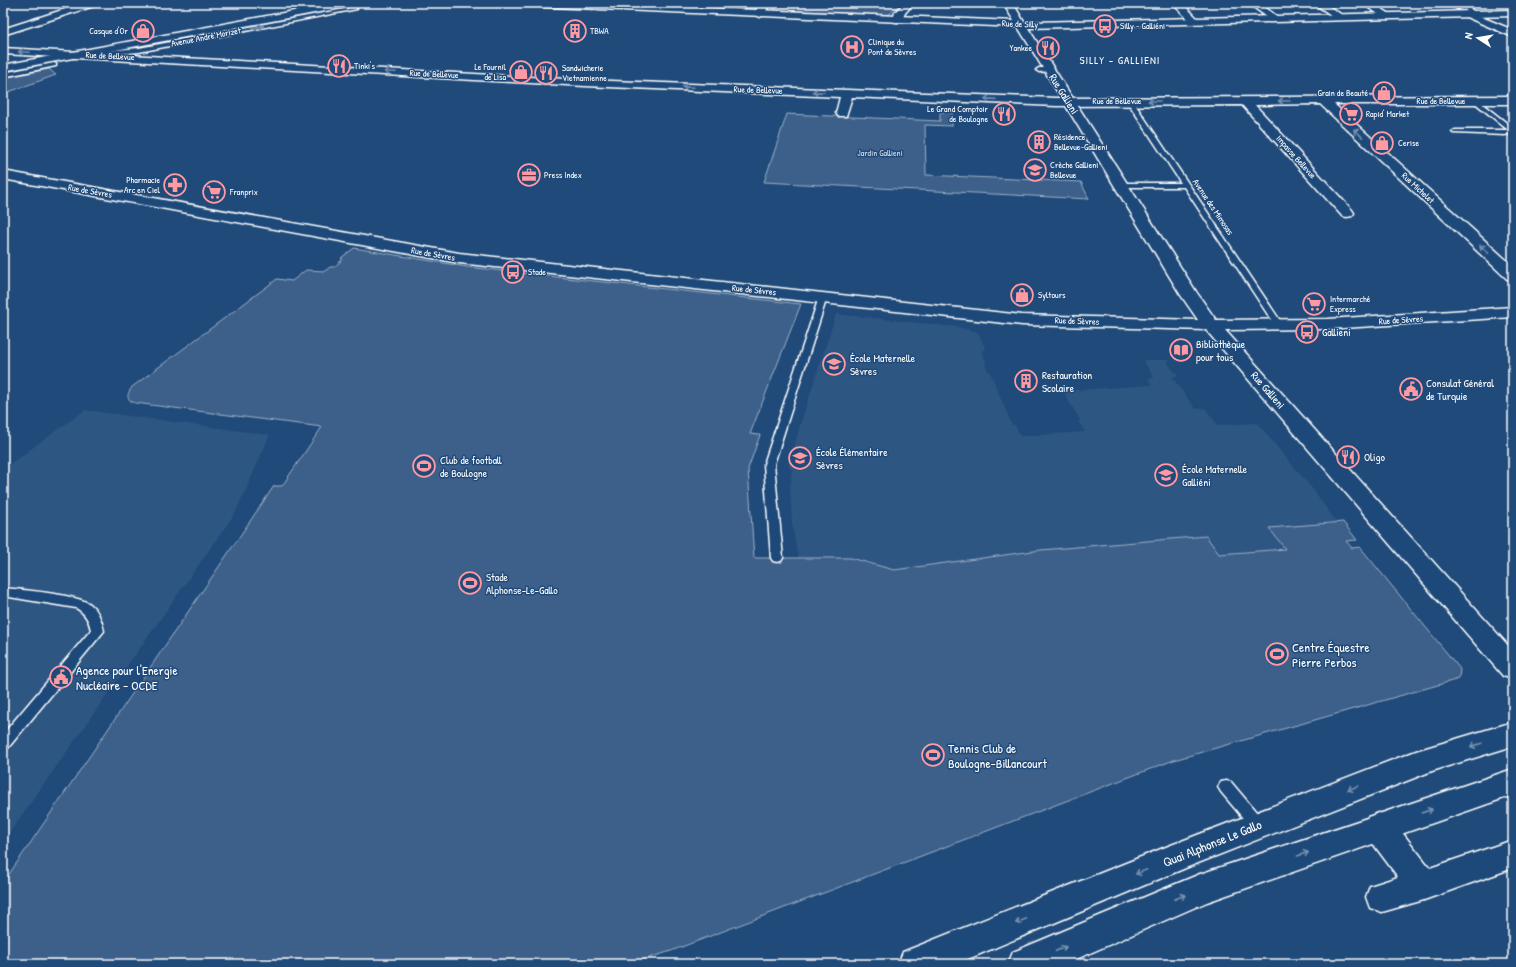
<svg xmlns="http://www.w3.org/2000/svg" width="1516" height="967" font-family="'Patrick Hand',sans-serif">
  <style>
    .built { fill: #2e5683 }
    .green { fill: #3c618b; stroke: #9eb0c5 }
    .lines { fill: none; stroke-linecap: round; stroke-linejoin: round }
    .lane-casing { stroke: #fff; stroke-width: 3 }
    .street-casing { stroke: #fff; stroke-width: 3 }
    .secondary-casing { stroke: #fff; stroke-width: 3 }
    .primary-casing { stroke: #fff; stroke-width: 3 }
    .lane { fill: #1f4a7a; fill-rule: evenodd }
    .street { fill: #1f4a7a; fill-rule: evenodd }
    .secondary { fill: #1f4a7a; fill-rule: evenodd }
    .primary { fill: #1f4a7a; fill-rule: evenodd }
    .oneway { stroke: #7992af }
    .labels { text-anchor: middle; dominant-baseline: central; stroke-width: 3; stroke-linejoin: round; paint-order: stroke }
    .far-street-label { font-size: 9px; fill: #fff; stroke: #1f4a7a }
    .far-poi-label { font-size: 9px; fill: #fff; stroke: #1f4a7a; text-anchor: start }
    .far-park-label { font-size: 9px; fill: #d8dfe8; stroke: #1f4a7a }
    .far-quarter-label { font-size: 11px; letter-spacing: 1px; fill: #fff; stroke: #1f4a7a }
    .street-label { font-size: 11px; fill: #fff; stroke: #1f4a7a }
    .poi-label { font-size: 11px; fill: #fff; stroke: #1f4a7a; text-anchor: start }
    .near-poi-label { font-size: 13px; fill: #fff; stroke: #1f4a7a; text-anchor: start }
    .near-street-label { font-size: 13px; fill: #fff; stroke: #1f4a7a }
  </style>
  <rect width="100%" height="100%" fill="#1f4a7a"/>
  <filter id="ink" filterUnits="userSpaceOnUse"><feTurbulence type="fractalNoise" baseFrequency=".025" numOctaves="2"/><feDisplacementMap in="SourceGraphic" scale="8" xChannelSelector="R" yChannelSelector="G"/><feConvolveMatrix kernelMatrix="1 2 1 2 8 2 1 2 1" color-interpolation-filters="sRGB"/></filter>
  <g filter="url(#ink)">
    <path class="built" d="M 836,314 L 958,327 L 978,332 L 986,350 L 981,350 L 987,364 L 985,364 L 988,371 L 990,372 L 1012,425 L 1015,425 L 1020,436 L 1085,432 L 1078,421 L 1080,420 L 1063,391 L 1152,385 L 1148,379 L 1154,378 L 1143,360 L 1168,360 L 1169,361 L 1167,362 L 1178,376 L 1172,377 L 1190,402 L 1196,409 L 1205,408 L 1218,425 L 1257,423 L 1315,492 L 1337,523 L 1270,528 L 1285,549 L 1218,554 L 1206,536 L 1041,550 L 894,570 L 851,558 L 798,558 L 792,523 L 790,489 L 792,469 L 789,468 L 788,457 L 792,447 L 794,447 L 800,425 Z
      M 85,410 L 270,435 L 236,512 L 3,842 L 3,469 Z"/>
    <path class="green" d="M 775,3 L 885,3 L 901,4 L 893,10 L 890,14 L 883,15 L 778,10 L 773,8 Z
      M 49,69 L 56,75 L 3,94 L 3,78 Z
      M 940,112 L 952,112 L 952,126 L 925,125 L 926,175 L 1081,182 L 1089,199 L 764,182 L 787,114 L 940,121 Z
      M 354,248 L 467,267 L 801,304 L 750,434 L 760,435 L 748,469 L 754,558 L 851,558 L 894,570 L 1041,550 L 1206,536 L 1219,554 L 1285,549 L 1269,528 L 1343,522 L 1357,540 L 1346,541 L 1352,548 L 1360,547 L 1460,669 L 1459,679 L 1174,760 L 671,951 L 630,964 L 3,964 L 3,883 L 274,486 L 282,486 L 322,427 L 135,403 C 125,399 127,395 132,387 L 277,279 L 292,281 L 306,270 L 325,271 L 330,267 L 334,267 L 343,259 L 341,258 Z"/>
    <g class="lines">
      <g class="lane-casing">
        <path id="lane" d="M 1457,3 L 1464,3 L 1463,4 L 1478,14 L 1474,15 L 1457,5 Z
          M 355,7 L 357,9 L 139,52 L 95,56 L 92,54 L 95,52 L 139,48 Z
          M 54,63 L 56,64 L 56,66 L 3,77 L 3,73 Z
          M 1050,68 L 1053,70 L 1052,71 L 1039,72 L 1036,70 L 1039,68 Z
          M 1476,99 L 1513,128 L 1513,133 L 1505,135 L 1453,133 L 1452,132 L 1455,130 L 1508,130 L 1474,102 L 1474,100 Z
          M 1128,100 L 1133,101 L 1283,325 L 1282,327 L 1276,327 L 1184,187 L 1121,187 L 1117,185 L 1121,183 L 1181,183 L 1127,101 Z
          M 823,294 L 827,297 L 774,464 L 783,558 L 781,561 L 777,562 L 773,561 L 771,558 L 764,464 L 819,297 Z
          M 3,588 C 22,590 75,594 90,604 C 98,610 102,621 104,631 L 8,748 L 3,750 L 3,734 L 91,630 C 89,620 85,613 76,608 L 3,596 Z
          M 1226,781 L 1231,782 L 1263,820 L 1266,825 L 1263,830 L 1258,832 L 1253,830 L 1221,792 L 1218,787 L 1221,782 Z"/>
      </g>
      <g class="street-casing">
        <path id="street" d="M 759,3 L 769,3 L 765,14 L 760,17 L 755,14 Z
          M 904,3 L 914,3 L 905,13 L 901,22 L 895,22 L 893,20 L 895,12 Z
          M 1172,3 L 1182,3 L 1199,20 L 1197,22 L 1191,22 Z
          M 1248,3 L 1259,3 L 1279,18 L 1274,21 L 1271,20 Z
          M 1313,3 L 1324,3 L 1345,17 L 1340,20 L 1337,19 Z
          M 1361,3 L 1373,3 L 1393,16 L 1388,19 L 1385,18 Z
          M 1444,3 C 1452,3 1462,1 1468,7 L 1463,10 L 1446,5 Z
          M 1467,11 L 1513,30 L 1513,37 L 1464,16 L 1462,14 L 1464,12 Z
          M 3,48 L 585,80 L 1056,98 L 1513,96 L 1513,104 L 1334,104 L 1513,266 L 1513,280 L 1507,279 L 1320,104 L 1255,105 L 1352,210 L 1354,213 L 1352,216 L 1347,217 L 1342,216 L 1242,105 L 1056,106 L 852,97 L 846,116 L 838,116 L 836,113 L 840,97 L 585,86 L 3,54 Z
          M 1379,813 L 1390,817 L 1430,868 L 1513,840 L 1513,868 L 1424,900 L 1382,912 L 1370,908 L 1366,897 L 1370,886 L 1398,877 L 1368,837 L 1363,827 L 1368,817 Z"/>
      </g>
      <g class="secondary-casing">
        <path id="secondary" d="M 337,3 L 357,3 L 352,6 L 3,71 L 3,65 Z
          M 522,3 L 592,3 L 1014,21 L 1003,3 L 1013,3 L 1024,22 L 1034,22 L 1513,10 L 1513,16 L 1028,28 L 1197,293 L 1216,320 L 1328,319 L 1513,307 L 1513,317 L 1328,329 L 1225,330 L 1513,651 L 1513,679 L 1503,676 L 1206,330 L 1022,325 L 459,263 L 3,179 L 3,171 L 459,253 L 1022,315 L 1198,320 L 1180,294 L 1018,27 L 527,6 Z"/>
      </g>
      <g class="primary-casing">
        <path id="primary" d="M 84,3 L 99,3 L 97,5 L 3,35 L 3,29 Z
          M 1513,722 L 1513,746 L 1432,771 L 1188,867 L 956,964 L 898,964 L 903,952 L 1166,847 L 1416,751 Z
          M 1513,769 L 1513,795 L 1207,902 L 1065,964 L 1008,964 L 1013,952 L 1200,874 Z"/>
      </g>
      <use href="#lane" class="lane"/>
      <use href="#street" class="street"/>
      <use href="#secondary" class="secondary"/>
      <use href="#primary" class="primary"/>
    </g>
    <defs><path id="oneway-shaft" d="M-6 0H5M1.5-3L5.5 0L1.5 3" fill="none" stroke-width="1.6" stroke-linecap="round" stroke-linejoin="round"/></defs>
    <g class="oneway">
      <use href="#oneway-shaft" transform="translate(258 27) rotate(-11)"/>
      <use href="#oneway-shaft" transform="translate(24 52) rotate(-177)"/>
      <use href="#oneway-shaft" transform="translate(390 72) rotate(-177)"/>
      <use href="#oneway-shaft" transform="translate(688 87) rotate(-178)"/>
      <use href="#oneway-shaft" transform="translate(818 92) rotate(-178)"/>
      <use href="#oneway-shaft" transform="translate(990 99) rotate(-178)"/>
      <use href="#oneway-shaft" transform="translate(1154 101) rotate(180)"/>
      <use href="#oneway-shaft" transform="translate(1284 101) rotate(-180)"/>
      <use href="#oneway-shaft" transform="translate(1358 133) rotate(-137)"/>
      <use href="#oneway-shaft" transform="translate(1484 249) rotate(-137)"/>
      <use href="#oneway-shaft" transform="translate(1476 745) rotate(164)"/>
      <use href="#oneway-shaft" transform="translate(1353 788) rotate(159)"/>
      <use href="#oneway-shaft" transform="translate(1427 811) rotate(-19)"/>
      <use href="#oneway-shaft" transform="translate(1303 854) rotate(-19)"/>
      <use href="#oneway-shaft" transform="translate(1141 872) rotate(158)"/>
      <use href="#oneway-shaft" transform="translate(1180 897) rotate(-23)"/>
      <use href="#oneway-shaft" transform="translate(1021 921) rotate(158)"/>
      <use href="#oneway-shaft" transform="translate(1061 949) rotate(-23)"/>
    </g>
  </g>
  <defs>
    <g id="bus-ring" transform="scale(1.15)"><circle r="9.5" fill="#1f4a7a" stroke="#ff9aa2" stroke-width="1.5"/><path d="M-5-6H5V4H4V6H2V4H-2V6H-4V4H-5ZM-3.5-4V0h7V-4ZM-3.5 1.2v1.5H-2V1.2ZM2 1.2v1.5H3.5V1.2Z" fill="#ff9aa2"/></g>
    <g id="shop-ring" transform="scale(1.15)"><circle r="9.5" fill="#1f4a7a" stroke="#ff9aa2" stroke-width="1.5"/><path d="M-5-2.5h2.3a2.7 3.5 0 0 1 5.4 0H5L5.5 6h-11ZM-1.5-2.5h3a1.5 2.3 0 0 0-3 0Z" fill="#ff9aa2"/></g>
    <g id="building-ring" transform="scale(1.15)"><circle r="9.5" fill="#1f4a7a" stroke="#ff9aa2" stroke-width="1.5"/><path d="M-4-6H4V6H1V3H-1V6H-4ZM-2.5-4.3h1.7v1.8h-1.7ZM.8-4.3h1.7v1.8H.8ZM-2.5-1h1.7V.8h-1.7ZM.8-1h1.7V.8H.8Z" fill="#ff9aa2"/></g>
    <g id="hospital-ring" transform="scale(1.15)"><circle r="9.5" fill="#1f4a7a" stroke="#ff9aa2" stroke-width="1.5"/><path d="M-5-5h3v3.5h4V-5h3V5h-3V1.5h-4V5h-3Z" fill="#ff9aa2"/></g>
    <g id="restaurant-ring" transform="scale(1.15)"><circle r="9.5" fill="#1f4a7a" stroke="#ff9aa2" stroke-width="1.5"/><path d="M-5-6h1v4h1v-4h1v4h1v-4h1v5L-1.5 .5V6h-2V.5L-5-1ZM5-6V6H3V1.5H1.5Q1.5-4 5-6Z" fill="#ff9aa2"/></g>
    <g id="supermarket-ring" transform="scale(1.15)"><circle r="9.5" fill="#1f4a7a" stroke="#ff9aa2" stroke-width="1.5"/><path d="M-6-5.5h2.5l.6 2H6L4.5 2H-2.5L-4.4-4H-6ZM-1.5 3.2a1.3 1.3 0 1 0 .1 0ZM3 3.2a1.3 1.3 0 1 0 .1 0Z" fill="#ff9aa2"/></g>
    <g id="school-ring" transform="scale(1.15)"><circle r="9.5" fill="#1f4a7a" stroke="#ff9aa2" stroke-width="1.5"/><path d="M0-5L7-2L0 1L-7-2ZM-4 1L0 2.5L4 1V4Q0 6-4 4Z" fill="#ff9aa2"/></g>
    <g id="office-ring" transform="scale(1.15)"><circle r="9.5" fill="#1f4a7a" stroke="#ff9aa2" stroke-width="1.5"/><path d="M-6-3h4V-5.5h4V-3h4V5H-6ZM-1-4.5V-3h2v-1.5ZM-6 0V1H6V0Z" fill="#ff9aa2"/></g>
    <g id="pharmacy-ring" transform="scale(1.15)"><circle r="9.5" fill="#1f4a7a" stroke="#ff9aa2" stroke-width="1.5"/><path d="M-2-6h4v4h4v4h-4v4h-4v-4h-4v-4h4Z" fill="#ff9aa2"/></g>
    <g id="library-ring" transform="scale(1.15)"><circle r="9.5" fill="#1f4a7a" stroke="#ff9aa2" stroke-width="1.5"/><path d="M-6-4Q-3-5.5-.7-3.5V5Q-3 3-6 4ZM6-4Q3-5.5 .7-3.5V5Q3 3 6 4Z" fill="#ff9aa2"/></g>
    <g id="civic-ring" transform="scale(1.15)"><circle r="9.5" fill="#1f4a7a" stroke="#ff9aa2" stroke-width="1.5"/><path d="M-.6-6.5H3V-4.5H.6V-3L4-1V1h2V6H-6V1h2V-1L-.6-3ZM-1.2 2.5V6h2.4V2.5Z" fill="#ff9aa2"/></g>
    <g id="stadium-ring" transform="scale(1.15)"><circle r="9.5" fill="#1f4a7a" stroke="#ff9aa2" stroke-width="1.5"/><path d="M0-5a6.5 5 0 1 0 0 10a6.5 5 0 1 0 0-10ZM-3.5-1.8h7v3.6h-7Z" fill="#ff9aa2"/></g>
  </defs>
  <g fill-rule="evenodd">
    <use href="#bus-ring" x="1105" y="26"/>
    <use href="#shop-ring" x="143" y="31"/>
    <use href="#building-ring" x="575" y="31"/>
    <use href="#hospital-ring" x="852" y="47"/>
    <use href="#restaurant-ring" x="1048" y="48"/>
    <use href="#restaurant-ring" x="339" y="66"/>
    <use href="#shop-ring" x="521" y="72"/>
    <use href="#restaurant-ring" x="546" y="73"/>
    <use href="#shop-ring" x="1384" y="93"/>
    <use href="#restaurant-ring" x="1004" y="114"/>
    <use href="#supermarket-ring" x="1351" y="114"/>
    <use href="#building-ring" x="1039" y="142"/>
    <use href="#shop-ring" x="1382" y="143"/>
    <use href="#school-ring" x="1035" y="170"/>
    <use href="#office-ring" x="529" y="175"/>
    <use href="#pharmacy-ring" x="175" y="185"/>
    <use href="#supermarket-ring" x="214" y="192"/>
    <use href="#bus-ring" x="513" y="272"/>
    <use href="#shop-ring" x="1022" y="295"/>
    <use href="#supermarket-ring" x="1314" y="304"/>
    <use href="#bus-ring" x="1307" y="332"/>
    <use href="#library-ring" x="1181" y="350"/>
    <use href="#school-ring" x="834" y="364"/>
    <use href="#building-ring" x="1026" y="381"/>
    <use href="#civic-ring" x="1411" y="389"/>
    <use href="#restaurant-ring" x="1348" y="457"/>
    <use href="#school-ring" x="800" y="458"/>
    <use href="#stadium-ring" x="424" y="466"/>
    <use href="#school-ring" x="1166" y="475"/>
    <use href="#stadium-ring" x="470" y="583"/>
    <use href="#stadium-ring" x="1277" y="654"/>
    <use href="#civic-ring" x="61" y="677"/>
    <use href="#stadium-ring" x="933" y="755"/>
  </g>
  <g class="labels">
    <g class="far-street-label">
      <text transform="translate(1020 24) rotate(2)">Rue de Silly</text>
      <text transform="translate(206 37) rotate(-11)">Avenue André Morizet</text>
      <text transform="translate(110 56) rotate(3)">Rue de Bellevue</text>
      <text transform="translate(434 74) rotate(3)">Rue de Bellevue</text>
      <text transform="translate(758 90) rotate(2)">Rue de Bellevue</text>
      <text x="1117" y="101">Rue de Bellevue</text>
      <text x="1441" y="101">Rue de Bellevue</text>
      <text transform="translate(1296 157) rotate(48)">Impasse Bellevue</text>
      <text transform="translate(1418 188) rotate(43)">Rue Michelet</text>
      <text transform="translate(90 191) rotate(10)">Rue de Sèvres</text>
      <text transform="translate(1213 207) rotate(56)">Avenue des Mimosas</text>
      <text transform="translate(433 254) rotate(10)">Rue de Sèvres</text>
      <text transform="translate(754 290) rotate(6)">Rue de Sèvres</text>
      <text transform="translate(1401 320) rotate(-4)">Rue de Sèvres</text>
      <text transform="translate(1077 321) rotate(2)">Rue de Sèvres</text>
    </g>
    <g class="far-poi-label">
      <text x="1120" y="26">Silly - Galliéni</text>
      <text x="128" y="31" text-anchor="end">Casque d'Or</text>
      <text x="590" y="31">TBWA</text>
      <text x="868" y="42">Clinique du<tspan x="868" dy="10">Pont de Sèvres</tspan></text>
      <text x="1032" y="48" text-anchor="end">Yankee</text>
      <text x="354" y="66">Tinki's</text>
      <text x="506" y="67" text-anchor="end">Le Fournil<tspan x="506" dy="10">de Lisa</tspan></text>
      <text x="562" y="68">Sandwicherie<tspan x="562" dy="10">Vietnamienne</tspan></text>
      <text x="1368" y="93" text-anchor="end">Grain de Beauté</text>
      <text x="988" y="109" text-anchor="end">Le Grand Comptoir<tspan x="988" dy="10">de Boulogne</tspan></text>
      <text x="1366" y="114">Rapid' Market</text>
      <text x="1054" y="137">Résidence<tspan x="1054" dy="10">Bellevue-Gallieni</tspan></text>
      <text x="1398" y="143">Cerise</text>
      <text x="1050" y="165">Crèche Gallieni<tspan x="1050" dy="10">Bellevue</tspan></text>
      <text x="544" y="175">Press Index</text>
      <text x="160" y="180" text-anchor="end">Pharmacie<tspan x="160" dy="10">Arc en Ciel</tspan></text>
      <text x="230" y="192">Franprix</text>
      <text x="528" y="272">Stade</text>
      <text x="1038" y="295">Syltours</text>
      <text x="1330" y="299">Intermarché<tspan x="1330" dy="10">Express</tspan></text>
    </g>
    <g class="far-park-label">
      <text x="880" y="153">Jardin Gallieni</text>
    </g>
    <g class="far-quarter-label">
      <text x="1120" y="60">SILLY - GALLIENI</text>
    </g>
    <g class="street-label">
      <text transform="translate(1064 94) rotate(58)">Rue Gallieni</text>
      <text transform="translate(1268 390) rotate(49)">Rue Gallieni</text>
    </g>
    <g class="poi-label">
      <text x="1322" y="332">Gallieni</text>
      <text x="1196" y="344">Bibliothèque<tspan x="1196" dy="13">pour tous</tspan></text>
      <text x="850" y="358">École Maternelle<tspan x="850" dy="13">Sèvres</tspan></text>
      <text x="1042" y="375">Restauration<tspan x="1042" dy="13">Scolaire</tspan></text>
      <text x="1426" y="383">Consulat Général<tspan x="1426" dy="13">de Turquie</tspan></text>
      <text x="816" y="452">École Élémentaire<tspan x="816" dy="13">Sèvres</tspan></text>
      <text x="1364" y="457">Oligo</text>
      <text x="440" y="460">Club de football<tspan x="440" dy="13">de Boulogne</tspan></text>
      <text x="1182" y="469">École Maternelle<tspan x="1182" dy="13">Galliéni</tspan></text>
      <text x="486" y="577">Stade<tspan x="486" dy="13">Alphonse-Le-Gallo</tspan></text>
    </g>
    <g class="near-poi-label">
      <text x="1292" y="647">Centre Équestre<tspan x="1292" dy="15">Pierre Perbos</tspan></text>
      <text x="76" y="670">Agence pour l'Energie<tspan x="76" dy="15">Nucléaire - OCDE</tspan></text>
      <text x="948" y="748">Tennis Club de<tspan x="948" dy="15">Boulogne-Billancourt</tspan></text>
    </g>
    <g class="near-street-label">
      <text transform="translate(1212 843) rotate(-22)">Quai Alphonse Le Gallo</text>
    </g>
  </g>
  <rect width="1516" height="967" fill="none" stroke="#1f4a7a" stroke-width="16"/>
  <rect x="8" y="8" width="1500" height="951" fill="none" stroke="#fff" stroke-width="1.5" filter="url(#ink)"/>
  <g transform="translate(1478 38) rotate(282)" stroke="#1f4a7a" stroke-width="3" paint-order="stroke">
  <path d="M0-3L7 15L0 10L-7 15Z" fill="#ffffff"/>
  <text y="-6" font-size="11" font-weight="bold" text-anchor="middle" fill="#ffffff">N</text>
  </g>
</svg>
